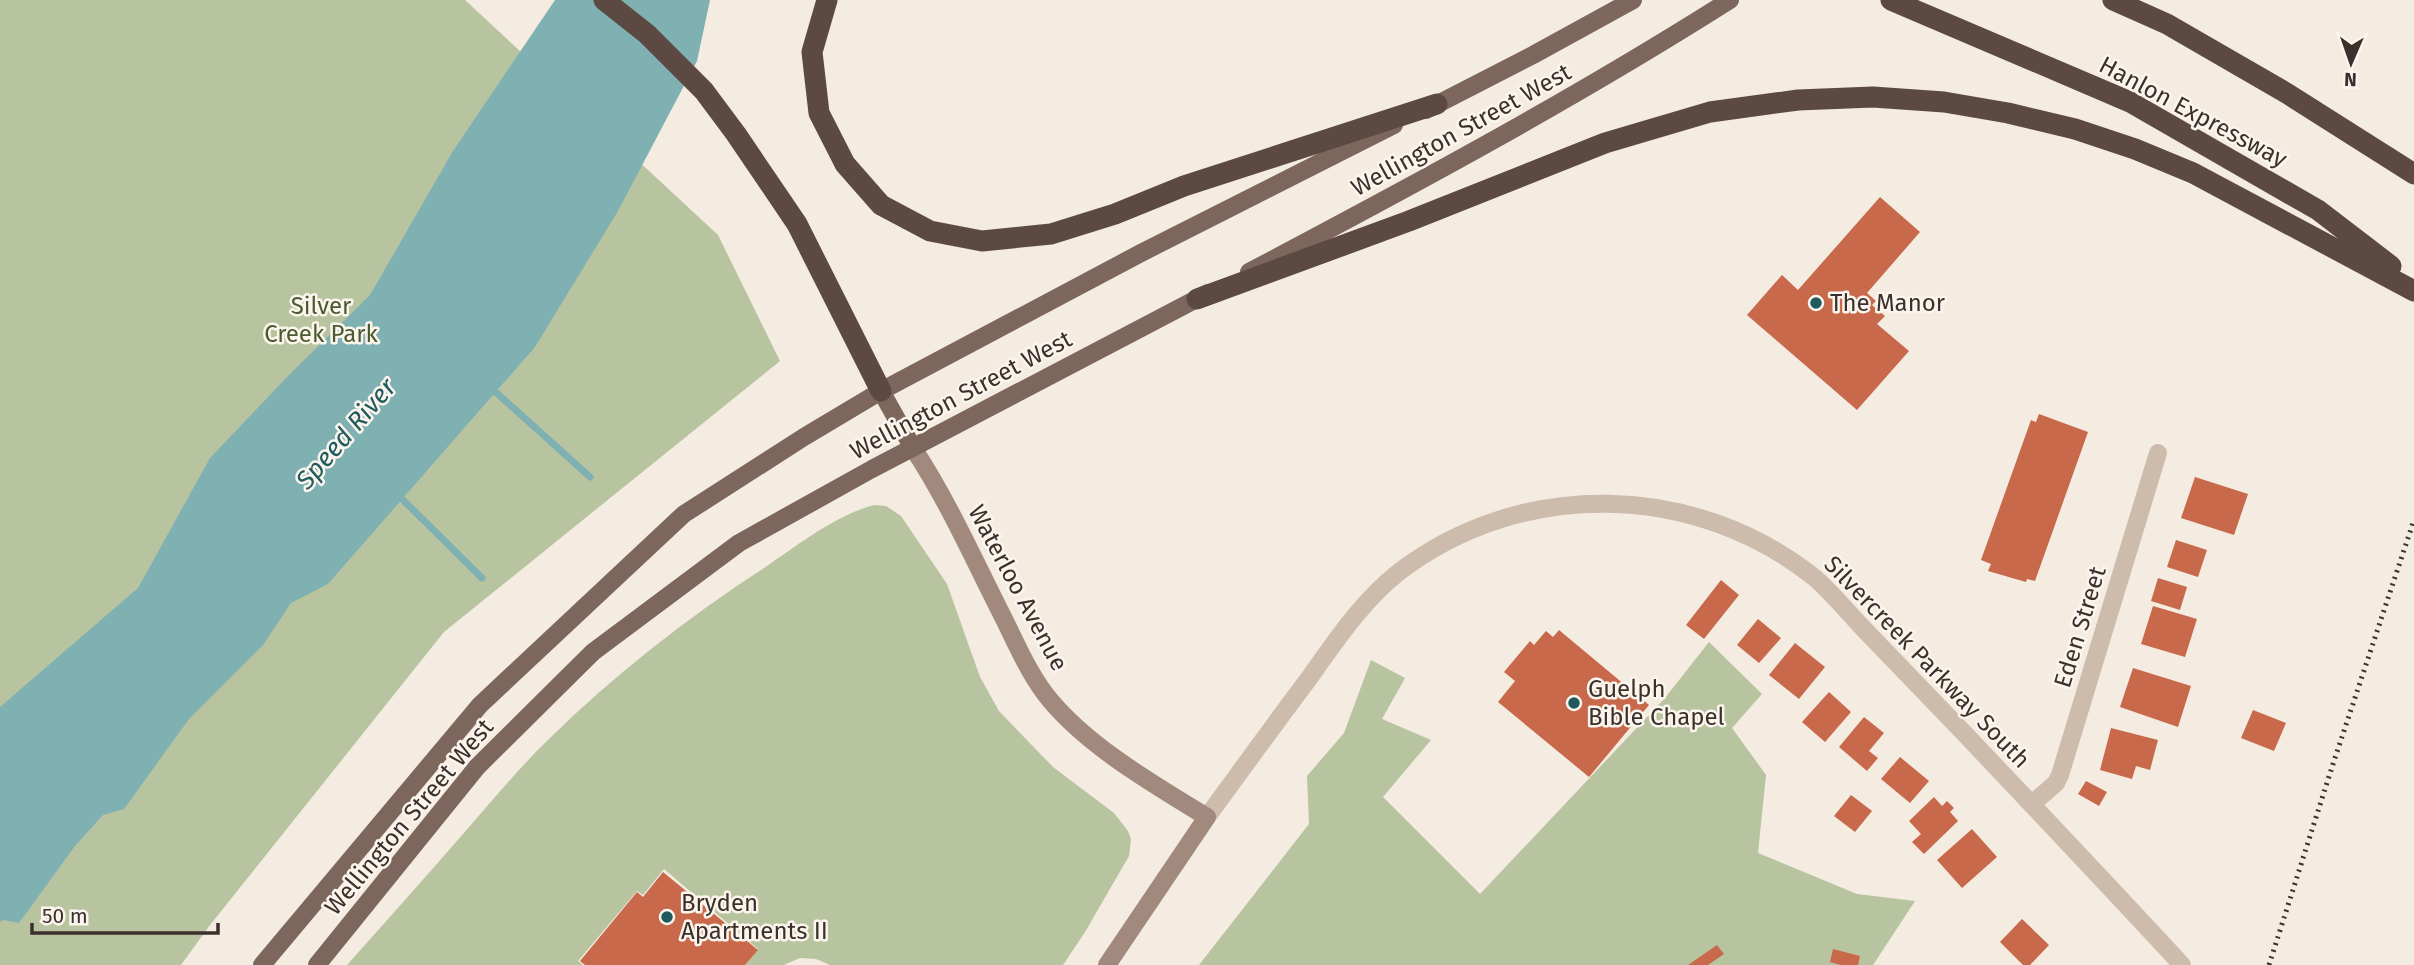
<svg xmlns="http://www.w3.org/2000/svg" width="2414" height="965" font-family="'Fira Sans',sans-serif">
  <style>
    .green { fill: #b8c4a0 }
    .water { fill: #7fb0b2 }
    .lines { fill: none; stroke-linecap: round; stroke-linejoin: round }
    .stream { stroke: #7fb0b2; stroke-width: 7 }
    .building { fill: #c8694b }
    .street { stroke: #cdbbac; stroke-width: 18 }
    .secondary { stroke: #a18a7d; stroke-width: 18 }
    .primary { stroke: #7d675c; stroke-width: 18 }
    .highway { stroke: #5c4a42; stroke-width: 21 }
    .rail { stroke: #3b302b; stroke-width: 5; stroke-dasharray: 2 5; stroke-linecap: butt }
    .poi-dot { fill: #1f5a5e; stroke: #fbf5ee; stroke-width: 2.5 }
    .labels { text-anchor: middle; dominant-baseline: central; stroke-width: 5; stroke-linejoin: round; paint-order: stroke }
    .street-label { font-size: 24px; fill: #3b302b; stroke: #fbf5ee }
    .poi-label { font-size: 24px; fill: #3b302b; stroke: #fbf5ee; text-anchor: start }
    .park-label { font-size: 24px; fill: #4a5a2e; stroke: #fbf5ee }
    .water-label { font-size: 26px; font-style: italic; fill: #1f5a5e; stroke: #fbf5ee }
  </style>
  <rect width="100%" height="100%" fill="#f4ebe1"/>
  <path class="green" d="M 0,0 L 465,0 L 718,235 L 780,361 L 444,632 L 210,925 L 181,965 L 0,965 Z
    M 874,505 L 886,506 L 901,516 L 947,584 L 980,677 L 999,711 L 1053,767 L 1114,813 L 1128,831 L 1131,839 L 1129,856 L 1085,932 L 1063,965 L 830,965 L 816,959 L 800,958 L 784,965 L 745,965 L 758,949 L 664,869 L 643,895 L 637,891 L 578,961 L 583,965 L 347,965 C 386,921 425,878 463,834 C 491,802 518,769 549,739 C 614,675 687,618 764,568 C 798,545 834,516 874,505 Z
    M 1709,642 L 1762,694 L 1732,728 L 1766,775 L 1758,853 L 1857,894 L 1915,901 L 1873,965 L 1199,965 L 1309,824 L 1307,776 L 1344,733 L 1371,660 L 1405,678 L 1382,719 L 1431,740 L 1383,797 L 1480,894 L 1665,698 Z"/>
  <path class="water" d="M 555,0 L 710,0 L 697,61 L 618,211 L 535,347 L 328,584 L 291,603 L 263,645 L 189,719 L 124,809 L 103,815 L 75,846 L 19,923 L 3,920 L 0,922 L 0,707 L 138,588 L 210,458 L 289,375 L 370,295 L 453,151 Z"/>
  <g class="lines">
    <path class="stream" d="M 489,386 L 590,477
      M 396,493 L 482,578"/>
  </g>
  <path class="building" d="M 1880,197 L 1920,232 L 1867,293 L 1876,301 L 1872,305 L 1885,316 L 1877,324 L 1909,351 L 1857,410 L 1747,315 L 1782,275 L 1798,290 Z
    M 2039,414 L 2088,432 L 2035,581 L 2027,579 L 2026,582 L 1988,571 L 1991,564 L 1981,560 L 2031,420 L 2036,422 Z
    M 2195,477 L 2248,494 L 2234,535 L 2181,518 Z
    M 2176,540 L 2207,550 L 2198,577 L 2167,567 Z
    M 2158,578 L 2187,587 L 2180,610 L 2151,601 Z
    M 1721,580 L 1739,595 L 1704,639 L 1686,625 Z
    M 2153,606 L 2197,619 L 2185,657 L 2141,644 Z
    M 1758,619 L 1781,638 L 1759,663 L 1737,645 Z
    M 1559,630 L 1649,705 L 1589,777 L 1498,702 L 1515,681 L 1504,672 L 1530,641 L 1534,645 L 1546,631 L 1553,637 Z
    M 1795,643 L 1825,667 L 1799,699 L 1769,675 Z
    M 2133,668 L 2191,686 L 2178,727 L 2120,707 Z
    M 1829,692 L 1851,712 L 1825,742 L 1802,722 Z
    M 2253,710 L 2286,723 L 2274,751 L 2241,738 Z
    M 1864,717 L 1884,733 L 1869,751 L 1878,758 L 1867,771 L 1839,747 Z
    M 2111,728 L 2158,740 L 2150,770 L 2136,766 L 2132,779 L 2100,770 Z
    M 1900,757 L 1929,781 L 1910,803 L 1881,779 Z
    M 2086,781 L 2107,792 L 2099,806 L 2078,794 Z
    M 1851,795 L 1872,811 L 1855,832 L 1834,816 Z
    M 1934,797 L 1942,806 L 1947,801 L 1954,808 L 1950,812 L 1958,821 L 1924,854 L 1912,842 L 1921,834 L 1909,821 Z
    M 1972,829 L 1997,857 L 1962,888 L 1937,860 Z
    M 663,872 L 758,950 L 745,965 L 585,965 L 580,961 L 637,892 L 643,897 Z
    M 2022,919 L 2049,945 L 2030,965 L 2023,965 L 2000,942 Z
    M 1717,945 L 1724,954 L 1708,965 L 1688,965 Z
    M 1833,949 L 1860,956 L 1858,965 L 1841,965 L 1830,962 Z"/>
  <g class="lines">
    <path class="street" d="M 2032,804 L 2056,783 L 2060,775 L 2158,453
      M 1207,817 C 1240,772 1273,726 1307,681 C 1335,642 1361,602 1399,572 C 1522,478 1695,482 1815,578 C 1831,592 1846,610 1860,625 C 1895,661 1929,697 1964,733 C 2037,810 2110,887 2182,965"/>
    <path class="secondary" d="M 913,448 C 948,501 974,560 1003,617 C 1017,645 1030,676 1050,700 C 1090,748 1155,785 1207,817 L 1107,965"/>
    <path class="primary" d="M 1426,110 L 1533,55 L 1633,0
      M 1249,272 C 1412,186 1574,99 1730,0
      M 881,391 L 913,448
      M 262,965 L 480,705 L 684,514 L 804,437 L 881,391 L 1141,253 L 1394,125
      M 317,965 L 477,767 L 593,652 L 739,543 L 872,469 L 1208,293"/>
    <path class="highway" d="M 604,0 L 647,34 L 704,91 L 736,134 L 797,224 L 881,391
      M 827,0 L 812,52 L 819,113 L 845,164 L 881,205 L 930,231 L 982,241 L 1051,234 L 1115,214 L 1184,186 L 1437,104
      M 1891,0 L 2130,102 L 2318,210 L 2391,266
      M 2113,0 L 2167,24 L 2288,94 L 2414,174
      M 1197,299 L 1409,221 L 1605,143 L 1710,112 L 1798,100 L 1873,97 L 1944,102 L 2008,113 L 2075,129 L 2135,149 L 2193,173 L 2414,291"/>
    <path class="rail" d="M 2269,965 L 2333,764 L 2414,520"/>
  </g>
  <g class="poi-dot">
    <circle cx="1816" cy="303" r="7"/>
    <circle cx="1574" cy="703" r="7"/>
    <circle cx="667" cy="917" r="7"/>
  </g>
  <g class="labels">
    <g class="street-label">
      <text transform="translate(2193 112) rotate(28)">Hanlon Expressway</text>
      <text transform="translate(1461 130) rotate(-29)">Wellington Street West</text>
      <text transform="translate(961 395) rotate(-28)">Wellington Street West</text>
      <text transform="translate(1018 588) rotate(62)">Waterloo Avenue</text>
      <text transform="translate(2080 627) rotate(-73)">Eden Street</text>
      <text transform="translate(1927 662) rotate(46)">Silvercreek Parkway South</text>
      <text transform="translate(409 817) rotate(-50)">Wellington Street West</text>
    </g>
    <g class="poi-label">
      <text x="1830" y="303">The Manor</text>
      <text x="1588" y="689">Guelph<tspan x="1588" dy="28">Bible Chapel</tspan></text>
      <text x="681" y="903">Bryden<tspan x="681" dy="28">Apartments II</tspan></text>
    </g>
    <g class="park-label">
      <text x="321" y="306">Silver<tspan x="321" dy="28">Creek Park</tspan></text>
    </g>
    <g class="water-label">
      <text transform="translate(346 434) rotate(-49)">Speed River</text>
    </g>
  </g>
  <g transform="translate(2351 63) rotate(182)" stroke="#fbf5ee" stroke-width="5" paint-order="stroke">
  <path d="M0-5L12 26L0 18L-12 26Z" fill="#3b302b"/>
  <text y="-10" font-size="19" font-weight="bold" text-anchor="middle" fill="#3b302b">N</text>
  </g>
  <path d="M32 923v10h186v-10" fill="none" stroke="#3b302b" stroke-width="3.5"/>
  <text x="42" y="923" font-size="21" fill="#3b302b" stroke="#fbf5ee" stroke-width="5" paint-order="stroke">50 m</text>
</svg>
